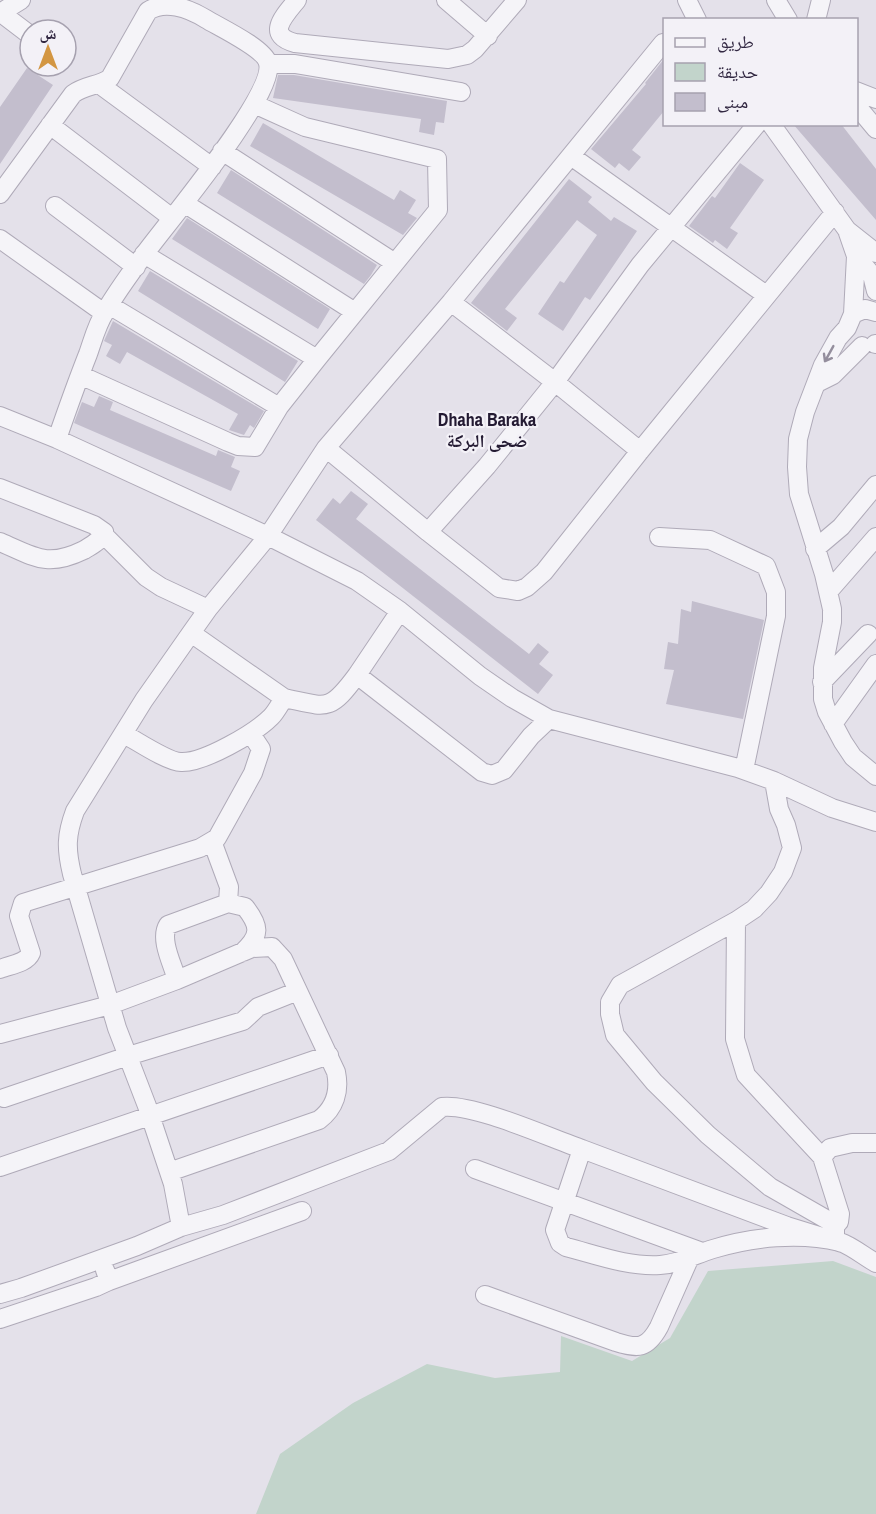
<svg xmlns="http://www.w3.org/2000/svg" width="876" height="1514" font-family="'Archivo Narrow','Noto Naskh Arabic',sans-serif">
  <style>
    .green { fill: #c2d4cb }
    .building { fill: #c3becd }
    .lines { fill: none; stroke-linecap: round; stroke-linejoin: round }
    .minor-casing { stroke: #afaab8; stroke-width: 20 }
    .minor { stroke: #f5f4f8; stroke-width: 18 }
    .oneway { stroke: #948e9d }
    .labels { text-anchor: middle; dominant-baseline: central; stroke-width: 4.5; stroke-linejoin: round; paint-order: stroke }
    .neighbourhood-label { font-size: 18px; font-weight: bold; fill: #241b33; stroke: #f3f1f7 }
  </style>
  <rect width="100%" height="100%" fill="#e4e1ea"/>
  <path class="green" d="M 833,1261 L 876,1277 L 876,1514 L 256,1514 L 280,1454 L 353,1403 L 427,1364 L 495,1378 L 560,1372 L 561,1336 L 632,1361 L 670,1338 L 708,1271 Z"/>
  <path class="building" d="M 664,59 L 664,111 L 632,150 L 641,157 L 629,171 L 619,163 L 615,168 L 591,149 L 646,84 L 645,83 Z
    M 27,68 L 53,85 L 0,164 L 0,107 Z
    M 278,75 L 294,75 L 447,101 L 444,123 L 436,122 L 434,135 L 419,132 L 421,119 L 273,98 Z
    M 263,123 L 394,200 L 400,190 L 416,200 L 408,213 L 417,218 L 403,235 L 250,146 Z
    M 793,124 L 841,124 L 876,169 L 876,220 Z
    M 740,163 L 764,180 L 730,228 L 738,233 L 727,249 L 715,240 L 713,243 L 689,226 L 712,196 L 715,198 Z
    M 231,170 L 377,265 L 371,275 L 364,284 L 217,193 Z
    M 569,179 L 592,197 L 588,202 L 611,221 L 614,217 L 637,231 L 590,300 L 585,297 L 563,331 L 538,314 L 560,281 L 564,283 L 597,235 L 577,220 L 505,309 L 517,318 L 507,331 L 471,303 Z
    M 187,218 L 330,309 L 318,329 L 172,239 Z
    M 150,271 L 298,361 L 285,382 L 138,291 Z
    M 113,321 L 264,411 L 254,428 L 250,425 L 244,435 L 229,430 L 238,414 L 127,352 L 120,364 L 106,356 L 112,345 L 104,341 Z
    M 99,396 L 113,402 L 110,410 L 216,456 L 218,450 L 235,457 L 231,467 L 240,471 L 231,491 L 74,423 L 82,402 L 94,407 Z
    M 351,491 L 368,504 L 356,519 L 529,654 L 538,643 L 549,652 L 539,664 L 553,675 L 538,694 L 316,520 L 333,498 L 340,504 Z
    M 692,601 L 764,620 L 743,719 L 666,704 L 674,670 L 664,669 L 668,642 L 678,644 L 681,609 L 691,612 Z"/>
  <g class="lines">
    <g class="minor-casing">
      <path id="minor" d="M 297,0 C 284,16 265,35 295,43 L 448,59 L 467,55 L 475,49 L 517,0
        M 446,0 L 488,36
        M 687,0 L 697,20
        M 776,0 L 788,20
        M 0,13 L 21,0
        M 1,13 L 30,35
        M 816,20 L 821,0
        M 268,64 L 295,64 L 461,92
        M 99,84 L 212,167
        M 856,91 L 876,99
        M 856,105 L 876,129
        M 771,124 L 847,230 L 856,256 L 872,275 L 876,291
        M 50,125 L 172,218
        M 222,151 L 395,263
        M 571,156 L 766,295
        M 0,194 L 73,94 C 85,85 99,86 110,78 L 148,11 C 165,0 188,8 206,19 C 219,27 264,48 268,63 C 276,94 168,222 146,252 C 132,271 117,291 105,312 C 97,324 93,340 88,354 C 77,382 67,410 57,439
        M 184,203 L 355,312
        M 55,206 L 136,267
        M 847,230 L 876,253
        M 0,239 L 104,313
        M 144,254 L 317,359
        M 856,256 L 853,314 L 847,328 L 838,338 L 823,365 L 805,412 L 798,439 L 797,467 L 799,494 L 824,574 L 832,609 L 832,622 L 823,668 L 823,699 L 827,712 L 843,742 L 853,757 L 876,776
        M 451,302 L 555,382 L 640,451
        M 109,305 L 279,407
        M 853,314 L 865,309 L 876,312
        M 875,344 L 876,344
        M 80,375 L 228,442 L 238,446 L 255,447 L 279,407 L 317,359 L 438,210 L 437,159 L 305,127 L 254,104
        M 817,383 L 833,375 L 862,346
        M 0,416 L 57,439 L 268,536 L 357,581 L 400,611 L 480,676 L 512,698 L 549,719 L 738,768 L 774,781 L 832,808 L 876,822
        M 326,448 L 428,532 L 487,466 L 555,382 L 640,265 L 757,124
        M 0,488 L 94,525 L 104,532 C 101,541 92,545 84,550 C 47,568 35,557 0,542
        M 428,532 L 499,588 L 518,591 L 527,587 L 544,572 L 640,451 L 835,212
        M 104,535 L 146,577 L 161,587 L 208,609
        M 659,537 L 710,540 L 766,566 L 776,592 L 776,616 L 744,770
        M 815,549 L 841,527 L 876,485
        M 828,592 L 876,537
        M 191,633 L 284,698
        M 357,675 L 400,611
        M 822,682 L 868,634
        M 833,724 L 876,664
        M 124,734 C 137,741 168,762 181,762 C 204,763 255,733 271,717 C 276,712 280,704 284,698 C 327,707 329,713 357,675 L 482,772 L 492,775 L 504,770 L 531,736 L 549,719
        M 774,781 L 779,809 L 786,825 L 792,848 L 783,872 L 769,893 L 754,909 L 736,921 L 620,985 L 610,1002 L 610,1014 L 615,1035 L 654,1082 L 708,1135 L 770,1187 L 831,1222 L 835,1229 L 835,1241
        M 228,903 L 245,907 C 260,926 261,935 243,952
        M 736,921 L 735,1039 L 746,1075 L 822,1157
        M 0,969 C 10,965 27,963 31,953 L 19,916 L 23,903 L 200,848 L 217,838 L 253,773 L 261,749 L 251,734
        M 177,980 C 173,965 159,939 168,925 L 228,903 L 229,887 L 212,841
        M 0,1034 L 110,1005 L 177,980 L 252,948 L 272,947 L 283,959 L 336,1072 C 340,1091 335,1108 319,1120 L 169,1172
        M 4,1098 L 128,1056 L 243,1021 L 258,1007 L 298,991
        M 0,1167 L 329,1055
        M 475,1169 L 702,1252
        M 834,1226 L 839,1222 L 840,1214 L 822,1157 L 830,1148 L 852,1143 L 876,1143
        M 181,1227 L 223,1215 L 389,1151 L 442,1107 C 473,1103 550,1138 582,1149
        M 842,1243 L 787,1226 L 582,1149 L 555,1230 L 560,1243 L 566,1247 C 597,1255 628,1267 660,1265 C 679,1264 696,1254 713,1249 C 752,1237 800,1232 840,1242 C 852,1246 865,1257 876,1263
        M 109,1281 L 302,1211
        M 0,1294 L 21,1288 L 137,1246 L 181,1227 L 173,1184 L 147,1106 L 117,1028 L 72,874 C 66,849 66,835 75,811 L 144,700 L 191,633 L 208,609 L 268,536 L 326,448 L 451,302 L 663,43
        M 485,1295 L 616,1342 C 638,1349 647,1349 659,1327 L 690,1257
        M 0,1319 L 96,1287 L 109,1281 L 105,1270"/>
    </g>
    <use href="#minor" class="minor"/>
  </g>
  <defs><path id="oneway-shaft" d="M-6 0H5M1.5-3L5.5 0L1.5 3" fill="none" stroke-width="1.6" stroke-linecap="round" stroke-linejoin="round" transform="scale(1.5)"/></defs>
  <use class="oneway" href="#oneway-shaft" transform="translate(829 354) rotate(119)"/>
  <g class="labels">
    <g class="neighbourhood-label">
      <text x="487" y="419">Dhaha Baraka<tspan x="487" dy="21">ضحى البركة</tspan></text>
    </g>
  </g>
  <rect x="663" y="18" width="195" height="108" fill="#f3f1f7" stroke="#a6a1af" stroke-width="1.5"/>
  <rect x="675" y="38" width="30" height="9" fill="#f5f4f8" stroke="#a6a1af" stroke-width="1.5"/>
  <text x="717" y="48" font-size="18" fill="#322842">طريق</text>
  <rect x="675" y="63" width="30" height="18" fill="#c2d4cb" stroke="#a6a1af" stroke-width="1.5"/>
  <text x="717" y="78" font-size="18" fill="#322842">حديقة</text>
  <rect x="675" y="93" width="30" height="18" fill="#c3becd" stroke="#a6a1af" stroke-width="1.5"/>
  <text x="717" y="108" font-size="18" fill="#322842">مبنى</text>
  <g transform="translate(48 48)"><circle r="28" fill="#f3f1f7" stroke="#a6a1af" stroke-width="1.5"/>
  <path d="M0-4.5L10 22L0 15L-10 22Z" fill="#d39642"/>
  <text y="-9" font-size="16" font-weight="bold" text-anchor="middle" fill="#322842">ش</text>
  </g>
</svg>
